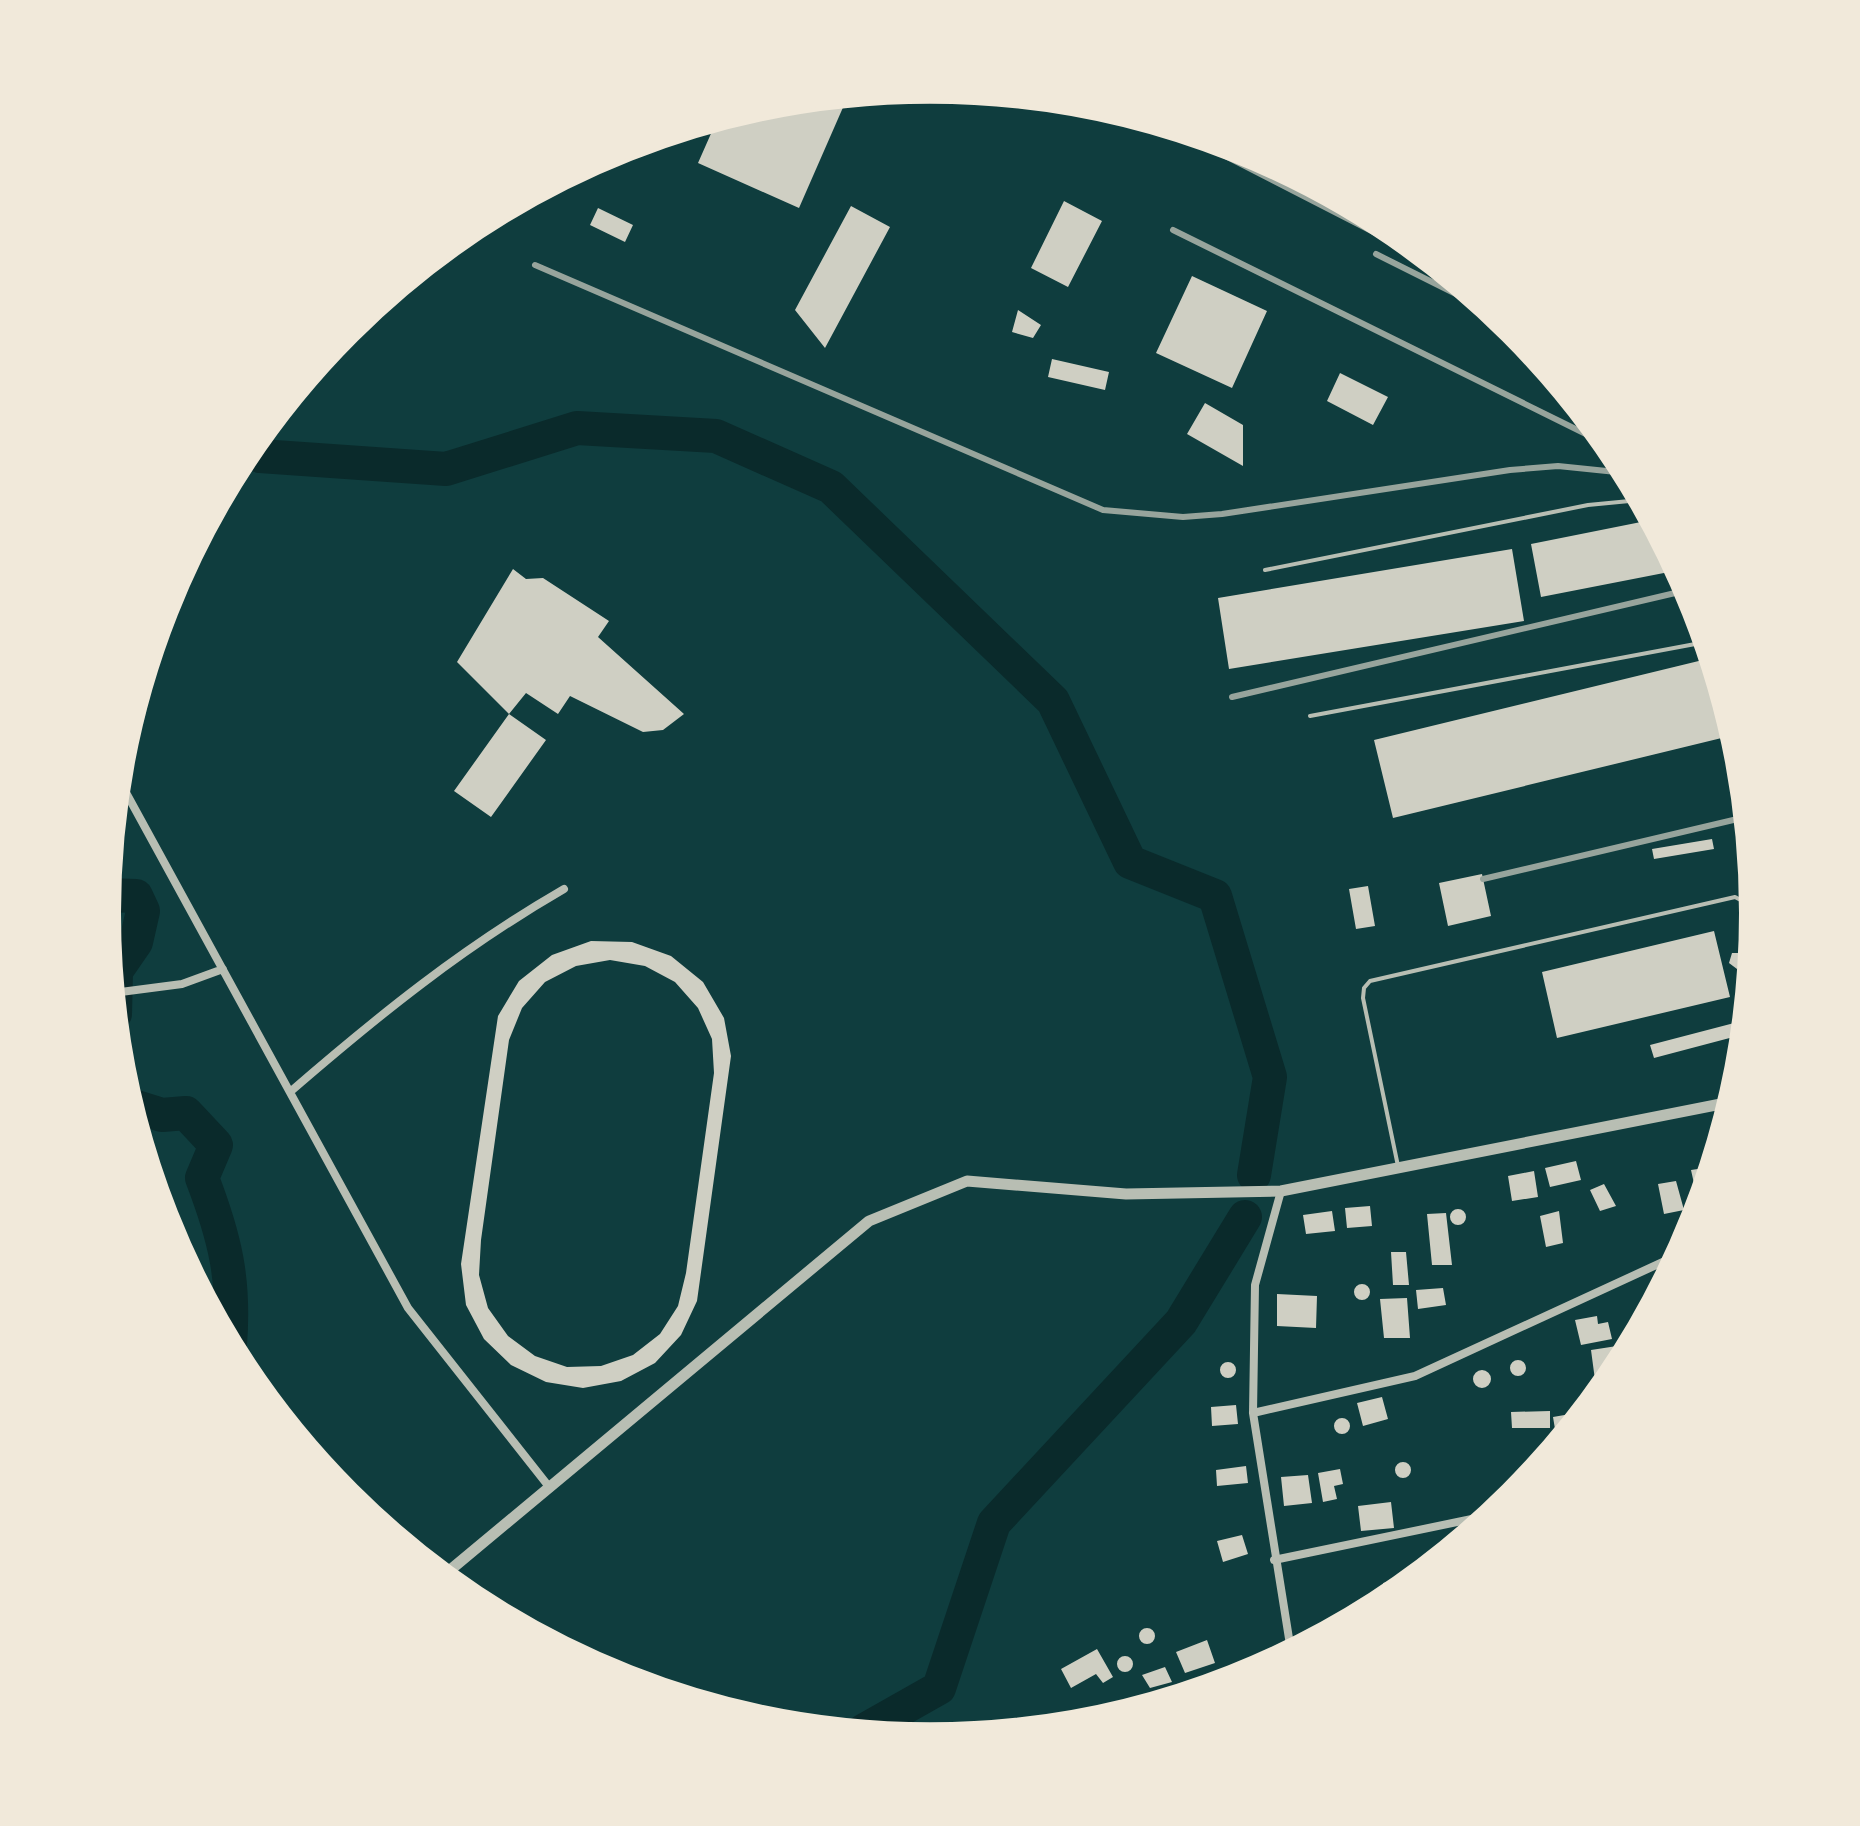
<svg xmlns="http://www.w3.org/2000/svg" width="1860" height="1826" font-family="'Fira Sans Condensed',sans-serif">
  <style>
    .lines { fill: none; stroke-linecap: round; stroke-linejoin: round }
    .river { stroke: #0a2a2b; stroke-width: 34 }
    .building { fill: #cfcfc3; fill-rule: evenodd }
    .service { stroke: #b8beb3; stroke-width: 4 }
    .minor { stroke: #b8beb3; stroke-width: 8 }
    .tertiary { stroke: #b8beb3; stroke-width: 11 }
    .rail { stroke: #97a49c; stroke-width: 6 }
    .rim { fill: none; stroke: #f1e9da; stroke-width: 4 }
  </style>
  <rect width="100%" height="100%" fill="#0f3d3e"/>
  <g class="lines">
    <path class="river" d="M 251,446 L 260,456 L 446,469 L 577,428 L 716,436 L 831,487 L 1053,701 L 1130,862 L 1215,896 L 1270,1077 L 1254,1175
      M 107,895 L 136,896 L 143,911 L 136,942 L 116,971 L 115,1014
      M 130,1105 L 162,1115 L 186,1113 L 216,1145 L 202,1178 C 225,1238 235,1279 230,1345
      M 863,1731 L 939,1688 L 994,1523 L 1181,1322 L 1245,1217"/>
  </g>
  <path class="building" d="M 848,96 L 799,208 L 698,163 L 717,120 L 770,104 Z
    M 1064,201 L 1102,221 L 1068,287 L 1031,268 Z
    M 851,206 L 890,227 L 825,348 L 795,310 Z
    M 598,208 L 633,225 L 625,242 L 590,225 Z
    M 1192,276 L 1267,311 L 1232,388 L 1156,353 Z
    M 1018,310 L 1041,325 L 1033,338 L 1012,332 Z
    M 1052,359 L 1109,372 L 1105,390 L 1048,377 Z
    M 1340,373 L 1388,397 L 1373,425 L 1327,401 Z
    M 1205,403 L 1243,425 L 1243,466 L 1187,434 Z
    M 1651,520 L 1663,542 L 1669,572 L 1541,597 L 1531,544 Z
    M 1512,549 L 1524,621 L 1229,669 L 1218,598 Z
    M 513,569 L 526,579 L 543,578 L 609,621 L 598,637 L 684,714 L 663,730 L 643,732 L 570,696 L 558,714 L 526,693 L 509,714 L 457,662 Z
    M 1711,658 L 1734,735 L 1393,818 L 1374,740 Z
    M 509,714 L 546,740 L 491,817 L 454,791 Z
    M 1712,839 L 1714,849 L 1654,859 L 1652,849 Z
    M 1482,874 L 1491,916 L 1448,926 L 1439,883 Z
    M 1368,886 L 1375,926 L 1356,929 L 1349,889 Z
    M 1714,931 L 1730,997 L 1557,1038 L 1542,972 Z
    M 591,941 L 632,942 L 671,956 L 703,982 L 724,1018 L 731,1056 L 697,1301 L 681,1335 L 655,1363 L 621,1381 L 583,1388 L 546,1382 L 511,1365 L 484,1339 L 466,1305 L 461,1264 L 498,1016 L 519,981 L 552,955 ZM 610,960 L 645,966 L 675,982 L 698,1008 L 712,1039 L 714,1073 L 686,1273 L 678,1306 L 660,1334 L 633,1355 L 601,1366 L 567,1367 L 535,1356 L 508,1336 L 488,1308 L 479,1275 L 481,1240 L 509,1040 L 522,1008 L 545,982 L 576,966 Z
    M 1732,953 L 1742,953 L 1745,964 L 1737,969 L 1729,963 Z
    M 1738,1022 L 1741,1035 L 1654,1058 L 1650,1045 Z
    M 1576,1161 L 1581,1180 L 1550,1187 L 1545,1168 Z
    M 1711,1167 L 1699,1206 L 1691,1170 Z
    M 1534,1171 L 1538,1197 L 1512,1201 L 1508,1176 Z
    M 1676,1181 L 1684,1210 L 1664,1214 L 1658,1184 Z
    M 1604,1184 L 1616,1206 L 1600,1211 L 1590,1190 Z
    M 1370,1206 L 1372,1226 L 1347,1228 L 1345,1208 Z
    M1450 1217a8 8 0 1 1 16 0a8 8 0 1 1-16 0Z
    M 1332,1211 L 1335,1231 L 1306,1234 L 1303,1215 Z
    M 1559,1211 L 1563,1243 L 1546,1247 L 1540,1216 Z
    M 1446,1213 L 1452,1265 L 1432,1265 L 1427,1214 Z
    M 1391,1252 L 1406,1252 L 1409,1285 L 1393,1285 Z
    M1354 1292a8 8 0 1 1 16 0a8 8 0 1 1-16 0Z
    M 1443,1288 L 1446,1305 L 1418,1309 L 1416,1290 Z
    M 1277,1294 L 1317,1296 L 1316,1328 L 1277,1326 Z
    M 1407,1298 L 1410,1338 L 1384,1338 L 1380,1299 Z
    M 1597,1316 L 1598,1324 L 1608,1322 L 1612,1339 L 1581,1345 L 1575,1320 Z
    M 1617,1346 L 1619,1365 L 1616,1372 L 1610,1379 L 1595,1380 L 1591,1350 Z
    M1510 1368a8 8 0 1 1 16 0a8 8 0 1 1-16 0Z
    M1220 1370a8 8 0 1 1 16 0a8 8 0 1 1-16 0Z
    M1473 1379a9 9 0 1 1 18 0a9 9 0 1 1-18 0Z
    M 1382,1397 L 1388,1419 L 1363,1426 L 1357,1403 Z
    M 1236,1405 L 1238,1424 L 1212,1426 L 1211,1407 Z
    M 1550,1411 L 1550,1428 L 1512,1428 L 1511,1412 Z
    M 1576,1413 L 1577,1419 L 1565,1434 L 1556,1435 L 1553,1417 Z
    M1334 1426a8 8 0 1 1 16 0a8 8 0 1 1-16 0Z
    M1395 1470a8 8 0 1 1 16 0a8 8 0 1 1-16 0Z
    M 1246,1466 L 1248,1483 L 1217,1486 L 1216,1470 Z
    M 1340,1469 L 1343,1484 L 1334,1486 L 1337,1499 L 1323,1502 L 1318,1473 Z
    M 1308,1475 L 1312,1503 L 1284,1506 L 1281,1477 Z
    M 1391,1502 L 1394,1528 L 1361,1531 L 1358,1506 Z
    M 1242,1535 L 1248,1554 L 1223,1562 L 1217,1541 Z
    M 1416,1576 L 1388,1599 L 1383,1583 Z
    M1139 1636a8 8 0 1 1 16 0a8 8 0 1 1-16 0Z
    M 1207,1640 L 1215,1663 L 1185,1673 L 1176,1652 Z
    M 1097,1649 L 1113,1677 L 1103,1683 L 1096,1674 L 1071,1688 L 1061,1669 Z
    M1117 1664a8 8 0 1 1 16 0a8 8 0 1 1-16 0Z
    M 1165,1667 L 1172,1682 L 1150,1688 L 1142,1675 Z"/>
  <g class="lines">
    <path class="service" d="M 1265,570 L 1588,505 L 1640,500
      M 1310,716 L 1706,642
      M 1398,1166 L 1363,998 L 1364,988 L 1370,981 L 1735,897 L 1750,905 L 1754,922"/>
    <path class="minor" d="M 118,778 L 408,1308 L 550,1488
      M 113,993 L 182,984 L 223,969
      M 290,1092 C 379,1015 462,948 564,889
      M 1281,1191 L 1255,1285 L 1253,1413 L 1291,1651
      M 1253,1413 L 1415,1376 L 1678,1255
      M 1274,1560 L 1491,1515"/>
    <path class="tertiary" d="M 443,1576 L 869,1221 L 967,1181 L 1126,1194 L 1281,1191 L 1731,1102"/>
    <path class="rail" d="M 1171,128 L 1428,260
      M 1173,230 L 1608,445
      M 1376,254 L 1492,312
      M 535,265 L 1103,510 L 1183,517 L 1222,514 L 1510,470 L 1558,466 L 1626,473
      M 1232,697 L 1688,590
      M 1483,879 L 1746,817"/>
  </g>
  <path d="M0 0H1860V1826H0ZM119 913a811 811 0 1 1 1622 0a811 811 0 1 1-1622 0Z" fill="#f1e9da" fill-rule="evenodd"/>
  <path class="rim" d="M119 913a811 811 0 1 1 1622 0a811 811 0 1 1-1622 0Z"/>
</svg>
